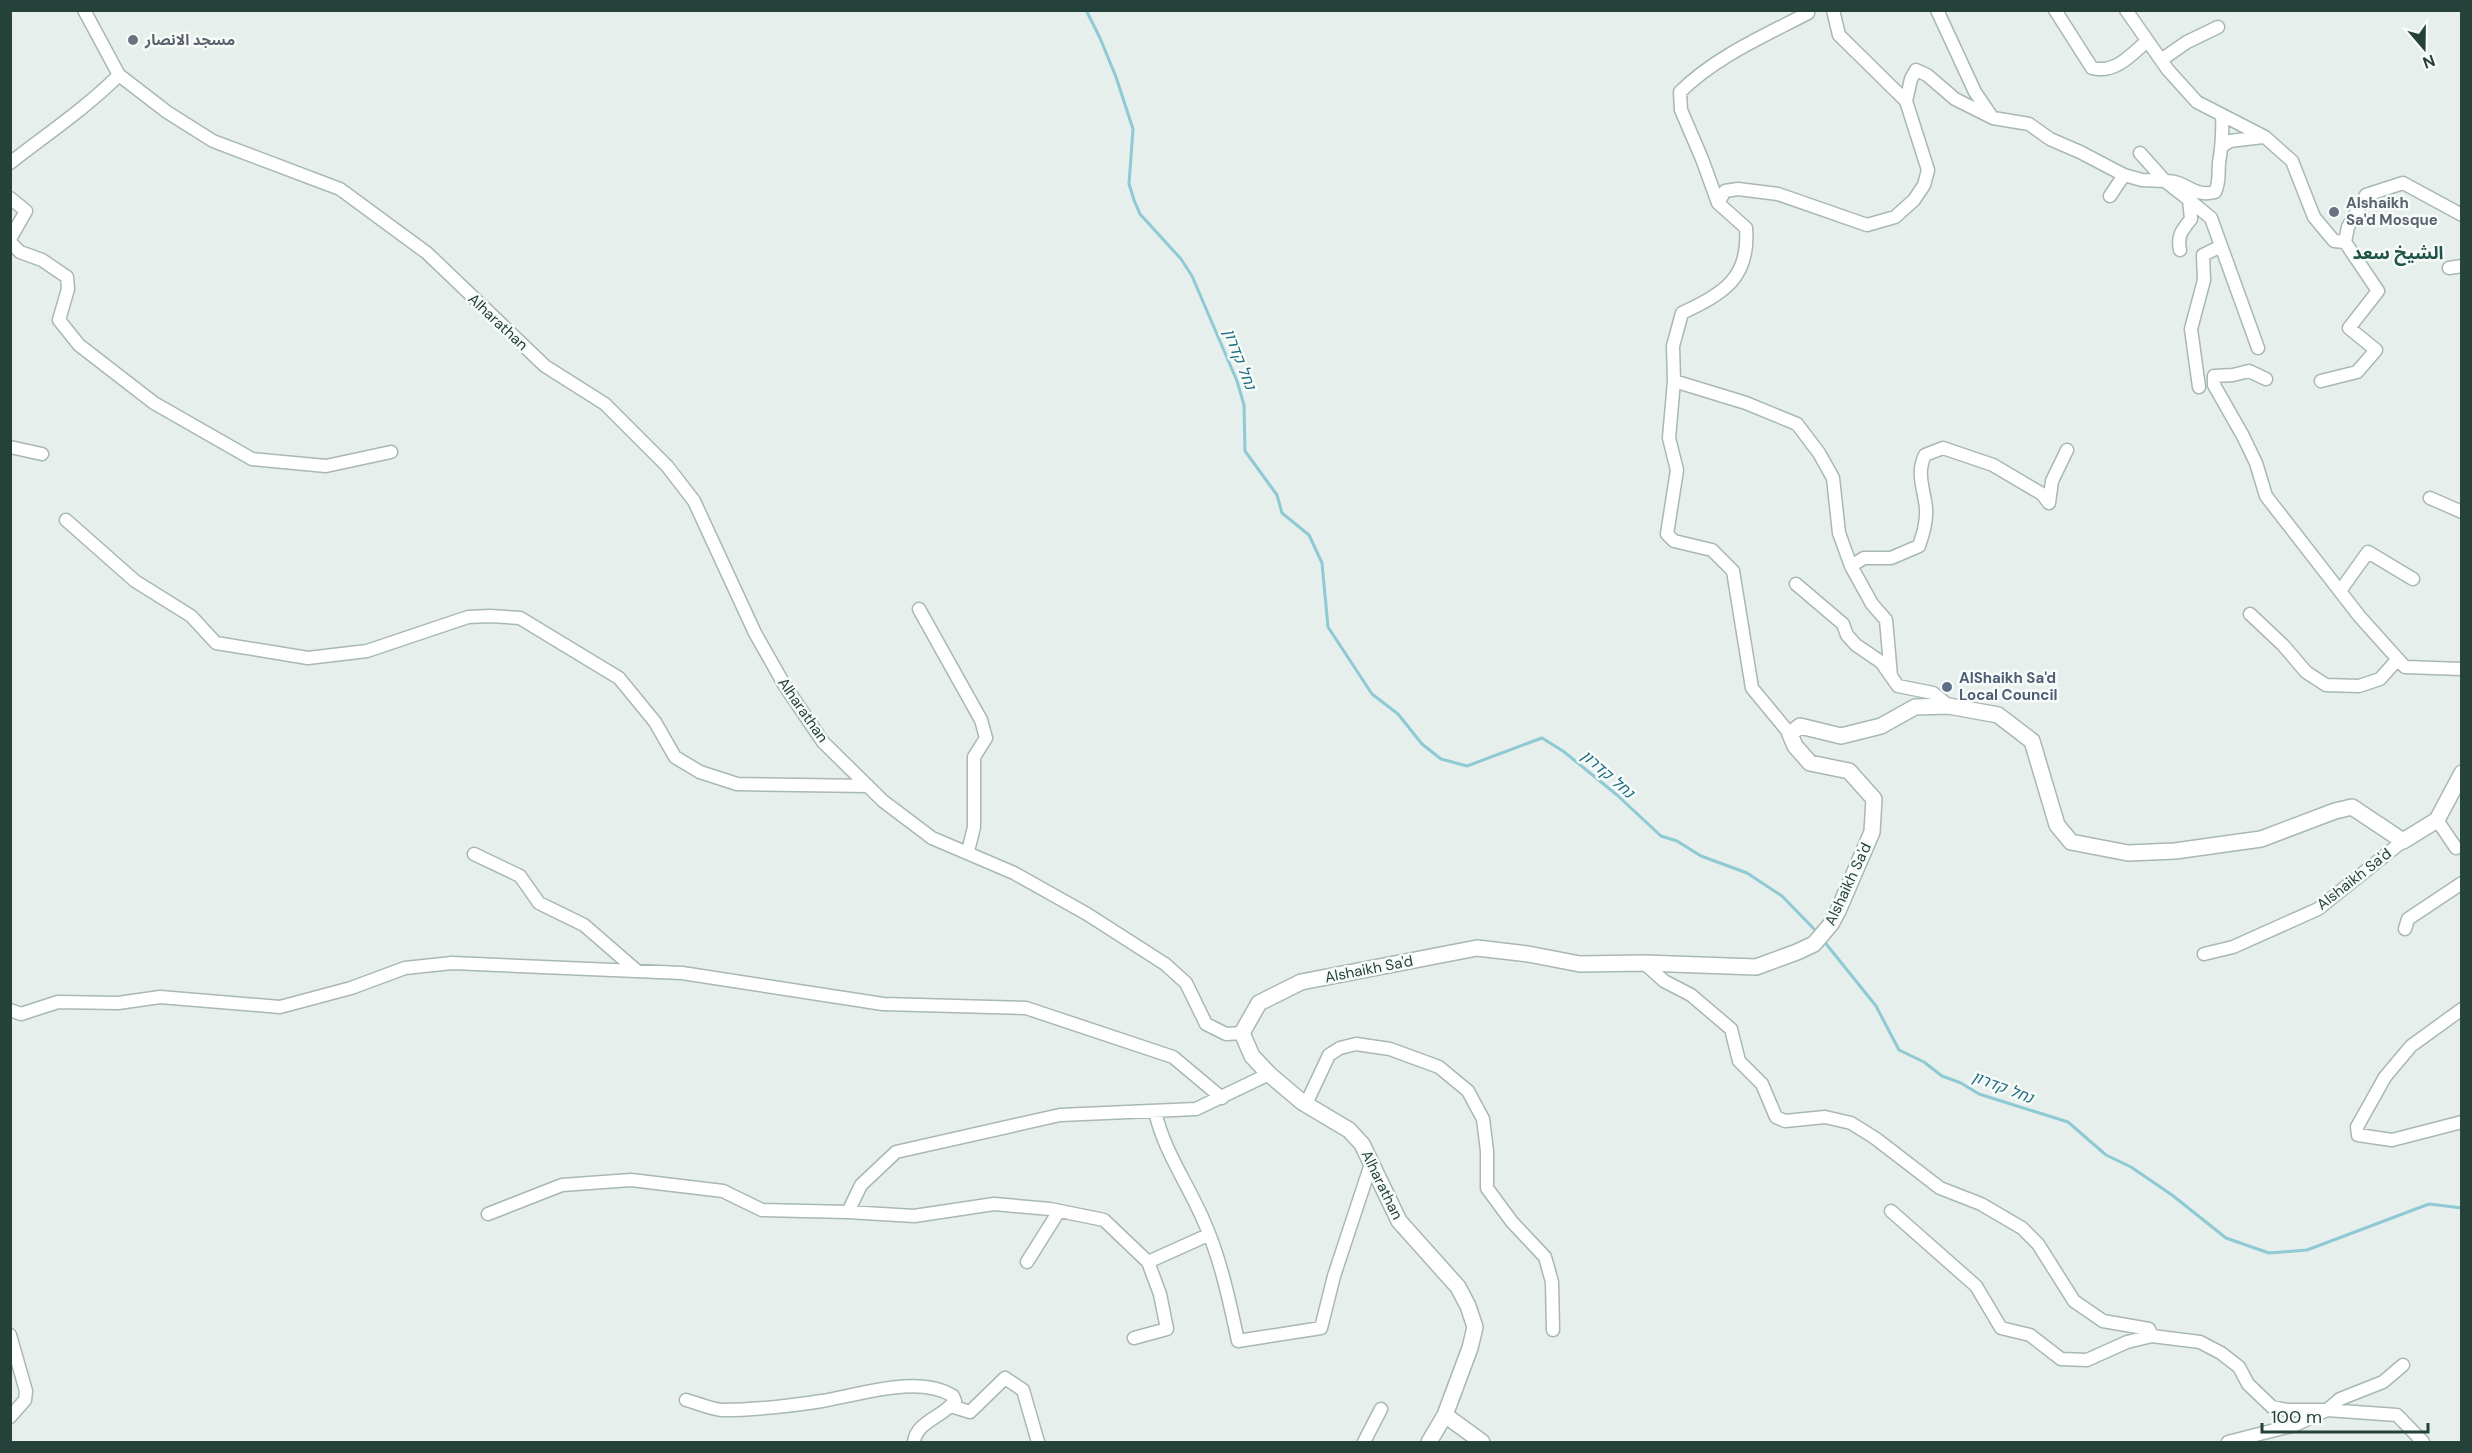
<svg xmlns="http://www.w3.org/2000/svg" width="2472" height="1453" font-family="'DM Sans','Noto Sans Arabic',Heebo,sans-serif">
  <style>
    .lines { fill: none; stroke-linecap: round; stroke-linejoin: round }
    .stream { stroke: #8ec9d4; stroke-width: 3 }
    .minor-casing { stroke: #a8b8b2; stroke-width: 15 }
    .tertiary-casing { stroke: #a8b8b2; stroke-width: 18 }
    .minor { stroke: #fff; stroke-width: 12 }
    .tertiary { stroke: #fff; stroke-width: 15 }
    .worship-dot { fill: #6b7280; stroke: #f7fbf9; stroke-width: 2 }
    .service-dot { fill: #5c6f8a; stroke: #f7fbf9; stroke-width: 2 }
    .labels { text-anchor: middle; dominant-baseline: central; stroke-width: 5; stroke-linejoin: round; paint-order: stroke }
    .worship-label { font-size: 15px; font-weight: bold; fill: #5b616d; stroke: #f7fbf9; text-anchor: start }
    .street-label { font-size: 15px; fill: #24423a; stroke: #f7fbf9 }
    .service-label { font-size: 15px; font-weight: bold; fill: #4e5e75; stroke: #f7fbf9; text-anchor: start }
    .water-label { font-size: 16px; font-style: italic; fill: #1c6f80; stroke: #f7fbf9 }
    .quarter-label { font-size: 18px; font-weight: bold; fill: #1f5548; stroke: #f7fbf9 }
  </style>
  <rect width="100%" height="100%" fill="#e6efeb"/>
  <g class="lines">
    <path class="stream" d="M 1086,10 L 1100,38 L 1116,77 L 1133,129 L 1129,184 L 1134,200 L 1140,214 L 1181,259 L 1192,276 L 1237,381 L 1244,405 L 1245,451 L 1277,495 L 1282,513 L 1309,535 L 1322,563 L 1328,627 L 1372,694 L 1398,714 L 1422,744 L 1441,759 L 1467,766 L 1542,738 L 1563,751 L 1617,795 L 1661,836 L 1677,841 L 1701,856 L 1747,873 L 1782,896 L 1817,932
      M 1823,940 L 1876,1006 L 1899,1050 L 1924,1062 L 1942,1076 L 1961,1083 L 1979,1094 L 2068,1122 L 2106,1155 L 2131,1167 L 2172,1195 L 2226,1238 L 2269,1253 L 2307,1250 L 2429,1204 L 2462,1208"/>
    <g class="minor-casing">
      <path id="minor" d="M 84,10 L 119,75 L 167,112 L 213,141 L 340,189 L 427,253 L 545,366 L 605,404 L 667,466 L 694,501 L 755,633 L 785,686 L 823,742 L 883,801 L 932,838 L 1014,873 L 1087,914 L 1165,964 L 1186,983 L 1206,1024 L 1226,1034 L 1242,1033
        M 1833,10 L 1839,35 L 1906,101
        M 1937,10 L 1975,92 L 1992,117
        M 2055,10 L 2092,68 C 2115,74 2131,55 2147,41
        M 2126,10 L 2168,70 L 2197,102 L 2265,137 L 2292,161 L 2314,217 L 2334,241 L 2345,242 L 2348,227 L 2366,195 L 2403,183 L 2462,215
        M 2161,60 L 2187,42 L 2218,27
        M 2224,145 L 2230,141 L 2263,137
        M 2140,153 L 2165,181 C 2186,180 2193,198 2215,192 C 2220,182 2218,174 2219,163 C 2222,145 2223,133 2222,115
        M 10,163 C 47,134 86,108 119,75
        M 2110,196 L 2124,175
        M 10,198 L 26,211 L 10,239
        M 1718,203 L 1702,159 L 1681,110 L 1680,92 C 1715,57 1764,36 1808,13
        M 10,242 L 20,252 L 42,260 L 67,277 L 68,289 L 59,320 L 79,345 L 154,403 L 252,459 L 326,466 L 391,452
        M 2180,250 C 2177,236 2182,230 2191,219 L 2189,200
        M 2449,268 L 2462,266
        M 2266,379 L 2249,371 L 2233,375 L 2214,376 L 2214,385 L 2243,436 L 2256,463 L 2266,496 L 2360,617 L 2405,667 L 2462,669
        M 1674,381 L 1746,403 L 1797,424 L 1819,453 L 1833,478 L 1839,533 L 1851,566 L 1872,604 L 1886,620 L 1891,676
        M 2321,381 L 2357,372 L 2376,350 L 2349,328 L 2378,291 L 2345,242
        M 2199,387 L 2191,329 L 2204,280 L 2203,255 L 2221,246
        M 10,447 L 42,454
        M 2430,498 L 2462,512
        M 66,520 L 135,581 L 191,616 L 216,643 L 308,658 L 367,651 L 468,617 L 490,616 L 520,618 L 619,678 L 655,722 L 675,757 L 700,772 L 737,784 L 868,786
        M 1851,566 L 1864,558 L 1891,558 L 1919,546 C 1923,534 1927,522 1926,508 C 1924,489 1916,473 1925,455 L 1943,448 L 1993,465 L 2042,494 L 2049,503 L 2052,481 L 2067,450
        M 1796,584 L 1843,624 L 1847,635 L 1856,645 L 1881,662 L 1898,686 L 1933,693 L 1949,706
        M 2340,591 L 2368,552 L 2413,579
        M 919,609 L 981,720 L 986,738 L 974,757 L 974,827 L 968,851
        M 2250,614 L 2283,645 L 2306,672 L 2326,685 L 2359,686 L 2380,679 L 2397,660
        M 1790,734 L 1752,688 L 1733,571 L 1712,550 L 1674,541 L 1667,534 L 1677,470 L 1669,438 L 1674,381 L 1673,346 L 1682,313 C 1724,293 1750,278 1746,228 L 1718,203 L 1725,191 L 1738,189 L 1778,194 L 1867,225 L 1895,217 L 1914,200 L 1924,185 L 1928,170 L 1906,101 L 1911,79 L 1916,70 L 1927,75 L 1955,99 L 1993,118 L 2029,124 L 2050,139 L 2080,152 L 2124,175 L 2142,180 L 2165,181 L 2183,195 L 2211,218 L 2258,348
        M 2437,820 L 2456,848
        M 474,854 L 520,876 L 539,903 L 584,925 L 637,971
        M 2405,929 L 2408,919 L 2462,883
        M 2204,954 L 2233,947 L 2318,909 L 2403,841
        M 1644,963 L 1664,981 L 1691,995 L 1731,1029 L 1739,1061 L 1762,1084 L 1776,1117 L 1785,1121 L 1825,1117 L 1851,1123 L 1875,1138 L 1940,1188 L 1981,1204 L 2022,1228 L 2038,1244 L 2074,1301 L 2103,1321 L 2149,1329 L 2152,1336
        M 2462,1009 L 2411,1046 L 2385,1077 L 2357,1127 L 2358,1135 L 2392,1140 L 2462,1122
        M 10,1010 L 21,1014 L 58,1002 L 118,1003 L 160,997 L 280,1007 L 351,988 L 405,968 L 452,963 L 682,973 L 883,1004 L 1026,1008 L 1173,1057 L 1222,1098
        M 1306,1104 L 1329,1055 L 1340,1048 L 1356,1044 L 1390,1049 L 1439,1067 L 1468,1091 L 1483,1119 L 1487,1151 L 1487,1188 L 1512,1222 L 1545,1257 L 1552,1282 L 1553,1330
        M 1155,1111 C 1163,1149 1186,1181 1202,1217 C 1220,1256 1229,1299 1238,1341 L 1321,1328 L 1334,1276 L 1371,1164
        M 1891,1211 L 1976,1286 L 2001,1328 L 2030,1335 L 2061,1359 L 2087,1360 L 2127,1342 L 2152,1336 L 2200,1342 L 2221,1353 L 2239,1367 L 2248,1384 L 2272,1407 L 2287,1410 L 2327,1410 L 2340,1399 L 2383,1382 L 2403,1365
        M 848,1212 L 861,1185 L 896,1152 L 1060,1115 L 1196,1109 L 1269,1074
        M 488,1214 L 562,1185 L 631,1180 L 723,1191 L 762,1210 L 848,1212 L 914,1216 L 994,1204 L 1050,1209 L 1104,1220 L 1148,1262 L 1208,1235
        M 1027,1262 L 1059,1211
        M 10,1335 L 26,1391 L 25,1400 L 10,1417
        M 1134,1338 L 1167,1329 L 1160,1294 L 1148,1262
        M 686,1400 C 697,1403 710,1409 722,1410 C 754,1410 790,1406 822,1401 C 859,1395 919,1374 953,1396 L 955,1401 C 943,1417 916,1422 914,1442
        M 951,1406 L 970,1412 L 1005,1378 L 1023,1390 L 1038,1442
        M 1364,1442 L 1381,1409
        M 2228,1442 L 2295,1425 L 2327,1410 L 2397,1415 L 2423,1442"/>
    </g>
    <g class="tertiary-casing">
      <path id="tertiary" d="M 1445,1415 L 1482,1442
        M 1429,1442 L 1445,1415 L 1470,1348 L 1475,1327 L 1468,1306 L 1458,1287 L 1399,1221 L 1362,1144 L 1349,1130 L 1302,1102 L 1269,1074 L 1252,1056 L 1242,1033 L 1259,1003 L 1301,982 L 1477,948 L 1528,954 L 1580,964 L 1644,963 L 1756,967 L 1797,952 L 1814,944 L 1831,924 L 1838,911 L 1872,832 L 1874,799 L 1849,771 L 1810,763 L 1795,746 L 1790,734 L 1800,726 L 1841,736 L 1881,726 L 1915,707 L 1949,706 L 1998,715 L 2032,741 L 2057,825 L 2071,842 L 2128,853 L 2175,851 L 2261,839 L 2335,811 L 2352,807 L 2403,841 L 2437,820 L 2462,773"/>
    </g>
    <use href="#minor" class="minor"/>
    <use href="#tertiary" class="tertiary"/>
  </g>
  <g class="worship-dot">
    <circle cx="133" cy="40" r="6"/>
    <circle cx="2334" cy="212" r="6"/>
  </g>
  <circle class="service-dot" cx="1947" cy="687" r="6"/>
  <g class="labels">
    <g class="worship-label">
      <text x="145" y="40">مسجد الانصار</text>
      <text x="2346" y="203">Alshaikh<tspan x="2346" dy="17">Sa'd Mosque</tspan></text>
    </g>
    <g class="street-label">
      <text transform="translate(498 322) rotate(43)">Alharathan</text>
      <text transform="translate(803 710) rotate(55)">Alharathan</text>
      <text transform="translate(2354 879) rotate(-38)">Alshaikh Sa'd</text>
      <text transform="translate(1848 884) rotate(-65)">Alshaikh Sa'd</text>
      <text transform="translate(1369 969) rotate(-11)">Alshaikh Sa'd</text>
      <text transform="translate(1382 1185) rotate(64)">Alharathan</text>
    </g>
    <g class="service-label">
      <text x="1959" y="678">AlShaikh Sa'd<tspan x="1959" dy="17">Local Council</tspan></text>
    </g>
    <g class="water-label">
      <text transform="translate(1240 359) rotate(69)">נחל קדרון</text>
      <text transform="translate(1608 774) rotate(41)">נחל קדרון</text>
      <text transform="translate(2003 1087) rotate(21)">נחל קדרון</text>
    </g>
    <g class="quarter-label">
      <text x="2398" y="253">الشيخ سعد</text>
    </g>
  </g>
  <rect width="2472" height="1453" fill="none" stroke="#24423a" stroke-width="24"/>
  <g transform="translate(2424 48) rotate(160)" stroke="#f7fbf9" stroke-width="4.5" paint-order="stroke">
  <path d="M0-4.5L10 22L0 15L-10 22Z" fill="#24423a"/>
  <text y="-9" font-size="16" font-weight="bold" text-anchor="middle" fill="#24423a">N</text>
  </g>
  <path d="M2262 1423v9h166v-9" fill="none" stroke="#24423a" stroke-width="3"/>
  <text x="2271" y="1423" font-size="18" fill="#24423a" stroke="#f7fbf9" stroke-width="4.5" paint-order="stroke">100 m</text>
</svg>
